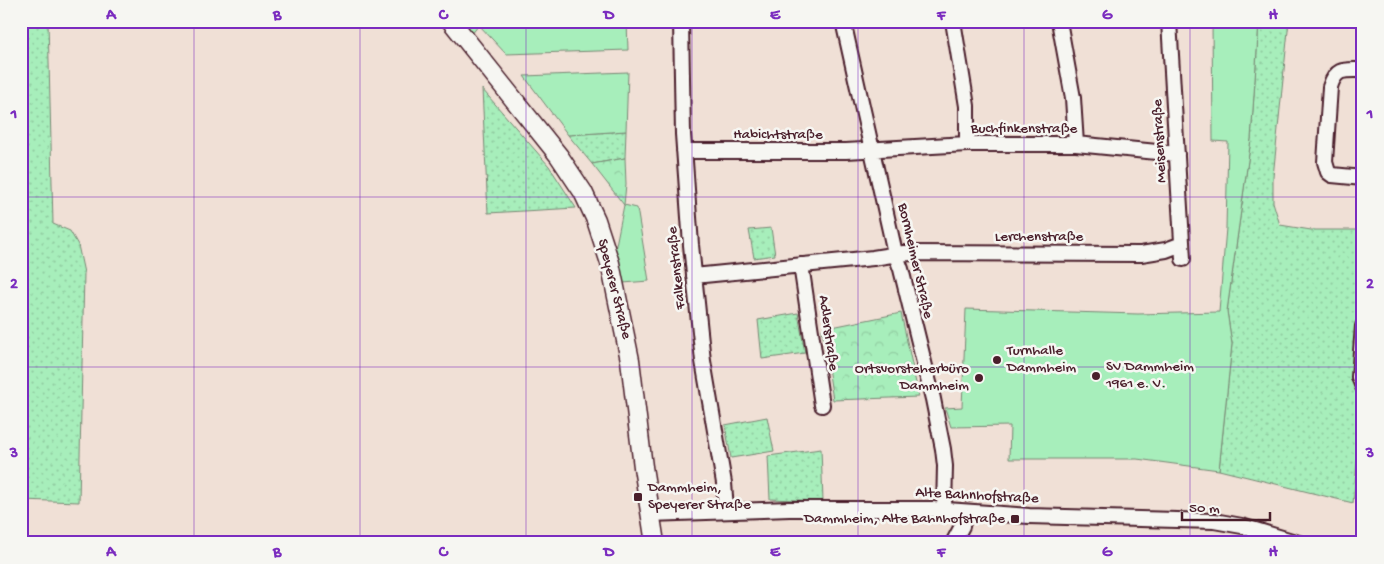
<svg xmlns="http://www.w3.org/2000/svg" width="1384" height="564" font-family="'Gochi Hand',sans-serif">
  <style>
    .grass { fill: url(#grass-dots); stroke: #788673 }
    .forest { fill: url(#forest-crowns); stroke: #788673 }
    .garden { fill: #a7eebb; stroke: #788673 }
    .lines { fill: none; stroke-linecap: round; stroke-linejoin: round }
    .minor-casing { stroke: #4a1f2b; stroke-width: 18 }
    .tertiary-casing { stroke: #4a1f2b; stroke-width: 21 }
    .minor { stroke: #f6f6f2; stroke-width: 14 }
    .tertiary { stroke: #f6f6f2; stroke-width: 18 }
    .grid { fill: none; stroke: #7b2cbf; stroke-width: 1; stroke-opacity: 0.55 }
    .poi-dot { fill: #4a1f2b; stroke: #f6f6f2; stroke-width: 2 }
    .labels { text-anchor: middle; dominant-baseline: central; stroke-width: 5; stroke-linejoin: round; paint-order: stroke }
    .street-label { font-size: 15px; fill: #4a1f2b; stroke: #f6f6f2 }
    .poi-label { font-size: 15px; fill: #4a1f2b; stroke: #f6f6f2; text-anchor: start }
    .neatline { fill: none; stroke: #7b2cbf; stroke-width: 2 }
    .grid-label { font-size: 16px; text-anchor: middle; font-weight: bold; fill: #7b2cbf }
  </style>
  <defs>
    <pattern id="grass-dots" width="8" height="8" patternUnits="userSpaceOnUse" patternTransform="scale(1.25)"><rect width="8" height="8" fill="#a7eebb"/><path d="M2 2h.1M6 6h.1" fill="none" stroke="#91cca1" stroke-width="1.8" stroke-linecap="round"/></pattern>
    <pattern id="forest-crowns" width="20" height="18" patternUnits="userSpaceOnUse" patternTransform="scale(1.25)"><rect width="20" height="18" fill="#a7eebb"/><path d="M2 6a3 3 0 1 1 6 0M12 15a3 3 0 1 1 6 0" fill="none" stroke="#91cca1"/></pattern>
  </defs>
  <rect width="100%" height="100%" fill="#f0e0d6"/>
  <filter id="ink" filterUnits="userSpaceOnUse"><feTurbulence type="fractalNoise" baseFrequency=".02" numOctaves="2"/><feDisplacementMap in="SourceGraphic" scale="10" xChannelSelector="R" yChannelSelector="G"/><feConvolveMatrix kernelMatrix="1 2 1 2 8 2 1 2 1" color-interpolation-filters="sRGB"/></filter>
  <g filter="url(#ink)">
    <path class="grass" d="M 21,21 L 48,21 L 53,224 L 70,231 L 78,245 L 84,273 L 79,502 L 21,500 Z
      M 461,21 L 476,21 L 479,25 L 471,35 Z
      M 1259,21 L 1289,21 L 1273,177 L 1273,202 L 1280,225 L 1311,230 L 1363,230 L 1363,278 L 1359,331 L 1358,451 L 1353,503 L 1219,470 L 1232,344 L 1227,311 L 1251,139 Z
      M 482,89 L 549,166 L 576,208 L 488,213 Z
      M 626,131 L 625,158 L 592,164 L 568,135 Z
      M 771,228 L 775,255 L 754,258 L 749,230 Z
      M 798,313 L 805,353 L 762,359 L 758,320 Z
      M 767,417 L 774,451 L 731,458 L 725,425 Z
      M 821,449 L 823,501 L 770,499 L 768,456 Z"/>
    <path class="forest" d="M 625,158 L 626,184 L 624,205 L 592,164 Z
      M 901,313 L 919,397 L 833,400 L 822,329 Z"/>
    <path class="garden" d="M 543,21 L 627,21 L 628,50 L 506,54 L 479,25 Z
      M 1212,21 L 1259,21 L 1251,139 L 1227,311 L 1232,344 L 1219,470 L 1137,459 L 1009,459 L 1010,426 L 951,427 L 945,408 L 962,407 L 966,309 L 1138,314 L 1219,312 L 1226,228 L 1228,142 L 1213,141 Z
      M 628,72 L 626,131 L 568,135 L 524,76 Z
      M 624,205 L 637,208 L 649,281 L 623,283 L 614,255 Z"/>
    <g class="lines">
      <g class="minor-casing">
        <path id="minor" d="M 681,21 L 683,134 L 691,245 L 703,361 L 724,483 L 726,510
          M 843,21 L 895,253 L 901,269 L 933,399 L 943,449 L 945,466 L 944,510
          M 953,21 L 967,106 L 967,144
          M 1059,21 L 1073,98 L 1076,144
          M 1169,21 L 1183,259
          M 1363,70 C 1345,70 1336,67 1330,87 L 1325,162 L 1328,172 L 1332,175 L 1363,178
          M 684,151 L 846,151 L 967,144 L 1076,144 L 1177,154
          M 801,265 L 822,405
          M 694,276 L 873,258 L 904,253 L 1141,254 L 1166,250 L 1182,244
          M 1363,326 L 1359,377 L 1363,387
          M 650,514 L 789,509 L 932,509 L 1029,516 L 1214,521 L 1242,526 L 1299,543
          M 953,543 L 962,526 L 965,512"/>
      </g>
      <g class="tertiary-casing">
        <path id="tertiary" d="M 451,21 L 559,156 L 583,192 L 596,220 L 610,263 L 630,360 L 643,467 L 655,543"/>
      </g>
      <use href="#minor" class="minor"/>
      <use href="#tertiary" class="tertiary"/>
    </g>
  </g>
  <path class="grid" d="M 194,21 L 194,543M 360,21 L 360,543M 526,21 L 526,543M 692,21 L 692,543M 858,21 L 858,543M 1024,21 L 1024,543M 1190,21 L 1190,543M 21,197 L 1363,197M 21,367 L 1363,367"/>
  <g class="poi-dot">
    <circle cx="997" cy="360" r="5"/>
    <circle cx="1096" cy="376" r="5"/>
    <circle cx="979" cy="378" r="5"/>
    <rect x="633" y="492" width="10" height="10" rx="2.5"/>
    <rect x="1010" y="514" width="10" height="10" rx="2.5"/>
  </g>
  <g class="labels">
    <g class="street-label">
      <text x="1024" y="129">Buchfinkenstraße</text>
      <text x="778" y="135">Habichtstraße</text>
      <text transform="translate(1160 141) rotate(-93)">Meisenstraße</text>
      <text x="1039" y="237">Lerchenstraße</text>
      <text transform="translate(915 261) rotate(77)">Bornheimer Straße</text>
      <text transform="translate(677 268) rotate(-96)">Falkenstraße</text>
      <text transform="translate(614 289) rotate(76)">Speyerer Straße</text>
      <text transform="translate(828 333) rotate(82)">Adlerstraße</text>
      <text transform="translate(977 496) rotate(3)">Alte Bahnhofstraße</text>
    </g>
    <g class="poi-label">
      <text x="1007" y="351">Turnhalle<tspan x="1007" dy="17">Dammheim</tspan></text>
      <text x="1106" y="367">SV Dammheim<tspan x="1106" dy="17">1961 e. V.</tspan></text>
      <text x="969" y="369" text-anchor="end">Ortsvorsteherbüro<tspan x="969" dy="17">Dammheim</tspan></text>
      <text x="648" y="488">Dammheim,<tspan x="648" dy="17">Speyerer Straße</tspan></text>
      <text x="1005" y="519" text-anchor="end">Dammheim, Alte Bahnhofstraße</text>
    </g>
  </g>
  <rect width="1384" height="564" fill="none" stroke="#f6f6f2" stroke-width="55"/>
  <path d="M1182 512v8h88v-8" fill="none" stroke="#4a1f2b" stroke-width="2.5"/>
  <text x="1189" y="512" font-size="15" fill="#4a1f2b" stroke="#f6f6f2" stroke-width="4" paint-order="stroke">50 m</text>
  <rect x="28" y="28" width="1328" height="508" class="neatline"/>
  <g class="grid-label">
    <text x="111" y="19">A</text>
    <text x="277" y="19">B</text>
    <text x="443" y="19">C</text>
    <text x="609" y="19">D</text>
    <text x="775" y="19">E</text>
    <text x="941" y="19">F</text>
    <text x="1107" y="19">G</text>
    <text x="1273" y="19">H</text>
    <text x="14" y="118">1</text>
    <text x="1370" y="118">1</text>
    <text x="14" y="288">2</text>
    <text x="1370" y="288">2</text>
    <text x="14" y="457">3</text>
    <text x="1370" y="457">3</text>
    <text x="111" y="556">A</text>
    <text x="277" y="556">B</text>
    <text x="443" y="556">C</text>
    <text x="609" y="556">D</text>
    <text x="775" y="556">E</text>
    <text x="941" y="556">F</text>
    <text x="1107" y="556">G</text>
    <text x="1273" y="556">H</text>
  </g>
</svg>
